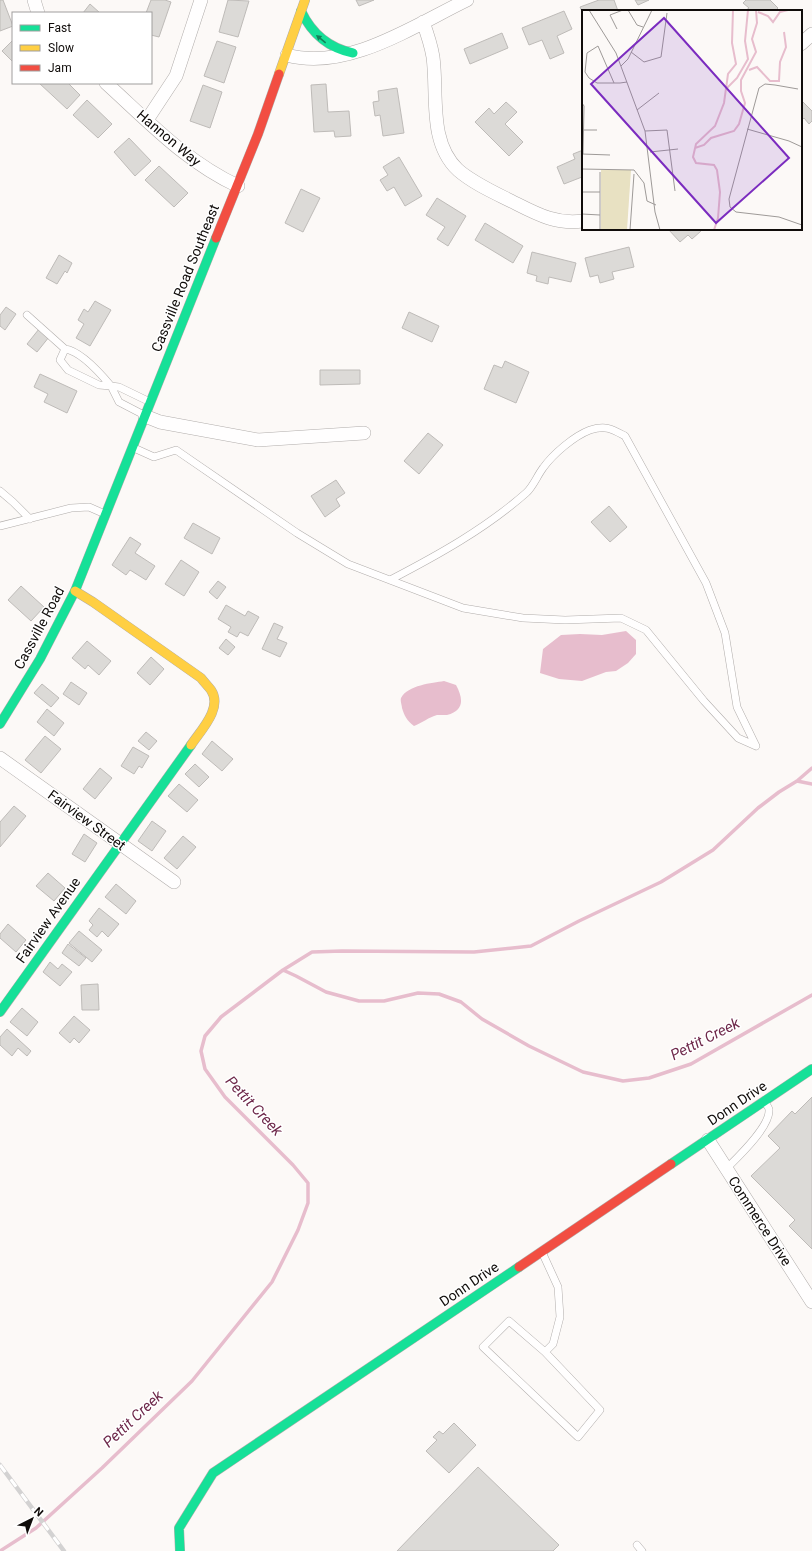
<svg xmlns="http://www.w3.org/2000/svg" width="812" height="1551" font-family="Roboto,sans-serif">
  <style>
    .water { fill: #e7bdcd }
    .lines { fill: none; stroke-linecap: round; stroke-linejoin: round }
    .stream { stroke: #e7bdcd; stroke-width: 3.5 }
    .building { fill: #dcdad7; stroke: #bebbb8 }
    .lane-casing { stroke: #b1adab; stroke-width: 8 }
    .street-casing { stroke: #b1adab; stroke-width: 14 }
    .fast-casing { stroke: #b1adab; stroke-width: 10 }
    .slow-casing { stroke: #b1adab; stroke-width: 10 }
    .jam-casing { stroke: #b1adab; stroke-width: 10 }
    .lane { stroke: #fffefe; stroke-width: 7 }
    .street { stroke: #fffefe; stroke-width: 13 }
    .fast { stroke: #16e098; stroke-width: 9 }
    .slow { stroke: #ffcf43; stroke-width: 9 }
    .jam { stroke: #f24e42; stroke-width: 9 }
    .rail-casing { stroke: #d3d2d2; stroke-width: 4.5 }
    .rail { stroke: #fff; stroke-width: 3; stroke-dasharray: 9; stroke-linecap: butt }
    .oneway { fill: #138158 }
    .labels { text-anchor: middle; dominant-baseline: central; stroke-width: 3; stroke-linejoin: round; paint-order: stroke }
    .street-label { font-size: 14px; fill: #100c0a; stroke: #fff }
    .water-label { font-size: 15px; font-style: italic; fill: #6e284a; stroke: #fff }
    .inset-river { fill: none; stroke: #e7bdcd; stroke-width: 2 }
    .inset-road { fill: none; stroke: #9e9a98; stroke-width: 1 }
    .view { fill: #7b2cbf; fill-opacity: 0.15; stroke: #7b2cbf; stroke-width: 2 }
    .inset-edge { fill: none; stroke: #100c0a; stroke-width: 2 }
  </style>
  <rect width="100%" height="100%" fill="#fcf9f7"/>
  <path class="water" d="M 626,631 L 636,640 L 636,654 L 628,663 L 616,671 L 606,672 L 582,681 L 559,679 L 540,673 L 543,649 L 561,635 L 580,634 L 602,635 Z
    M 444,681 L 456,685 C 463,698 465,710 447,715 C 444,715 440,715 437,715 C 429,717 422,723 414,726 C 407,721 404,715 402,708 C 402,705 400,701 401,698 C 408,685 432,683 444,681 Z"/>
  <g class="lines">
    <path class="stream" d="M 797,781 L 812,784
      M 283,970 L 296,976 L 326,992 L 359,1001 L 384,1001 L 418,993 L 439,994 L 461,1002 L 482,1019 L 529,1046 L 583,1072 L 623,1081 L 649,1078 L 691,1064 L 812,995
      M 0,1551 L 36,1528 L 102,1468 L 192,1381 L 272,1282 L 298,1230 L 308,1203 L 308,1183 L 293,1165 L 225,1097 L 205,1069 L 201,1051 L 205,1036 L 221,1017 L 283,970 L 312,952 L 342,951 L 474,952 L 531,946 L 579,921 L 661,882 L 713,850 L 758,808 L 779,792 L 797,781 L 812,768"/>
  </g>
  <path class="building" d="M 0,0 L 3,0 L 13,26 L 0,31 Z
    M 151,0 L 165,0 L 171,2 L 159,37 L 151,35 L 151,13 L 146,13 Z
    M 228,0 L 249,1 L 238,37 L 219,32 Z
    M 356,0 L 374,0 L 359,6 Z
    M 599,0 L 614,0 L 618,11 L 583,11 L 583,14 L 580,7 Z
    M 635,0 L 649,0 L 638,5 Z
    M 746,0 L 770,0 L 778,8 L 775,11 L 745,11 L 749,8 L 743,3 Z
    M 90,4 L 100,13 L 83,13 Z
    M 564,11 L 572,29 L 557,36 L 564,53 L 550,59 L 542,40 L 529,45 L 522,28 Z
    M 502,33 L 508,48 L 470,64 L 464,49 Z
    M 13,40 L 13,62 L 2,51 Z
    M 217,41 L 236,47 L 224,83 L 204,76 Z
    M 39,83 L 68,83 L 80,95 L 67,109 Z
    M 326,84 L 328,112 L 349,111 L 351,136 L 335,137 L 334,131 L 314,132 L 311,85 Z
    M 203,85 L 222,92 L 210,128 L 190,121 Z
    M 397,88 L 404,133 L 383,136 L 380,115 L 375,116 L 373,102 L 379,101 L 378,91 Z
    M 87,100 L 112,124 L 98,138 L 73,115 Z
    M 801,100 L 812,111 L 812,121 L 809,124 L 804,118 L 801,121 Z
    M 506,102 L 517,112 L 505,124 L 523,142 L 509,156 L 475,122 L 489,108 L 494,114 Z
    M 129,138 L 151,161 L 135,176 L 114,152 Z
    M 583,150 L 583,179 L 582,177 L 564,184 L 557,167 L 575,159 L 573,154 Z
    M 399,157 L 422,196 L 405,206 L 394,187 L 387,191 L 380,180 L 388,175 L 383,167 Z
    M 159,166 L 188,193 L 174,207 L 145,180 Z
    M 301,189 L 320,198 L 303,232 L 285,223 Z
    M 437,198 L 466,216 L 448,246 L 437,239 L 445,227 L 426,215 Z
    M 485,223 L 523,246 L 513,263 L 475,240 Z
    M 668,229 L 700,229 L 701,231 L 692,239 L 688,235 L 680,242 Z
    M 629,247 L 634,267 L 612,272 L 614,279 L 600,283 L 598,275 L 590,277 L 585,258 Z
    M 532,252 L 576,263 L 571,282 L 549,277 L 548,284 L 536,281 L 537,276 L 527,273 Z
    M 59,255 L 72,263 L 67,273 L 65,271 L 57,284 L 46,278 Z
    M 95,301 L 111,310 L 90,346 L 76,338 L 84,324 L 78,320 L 84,309 L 88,312 Z
    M 6,307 L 16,314 L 5,330 L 0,326 L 0,315 Z
    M 409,312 L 439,326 L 432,342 L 402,328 Z
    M 39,329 L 49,337 L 37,352 L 27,344 Z
    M 505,361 L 529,372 L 516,403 L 484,389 L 494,365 L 502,368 Z
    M 320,370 L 360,370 L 360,384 L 320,385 Z
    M 40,374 L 77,391 L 67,413 L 44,402 L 48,394 L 34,387 Z
    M 428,433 L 443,445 L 419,474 L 404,461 Z
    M 336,480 L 345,493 L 336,499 L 340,506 L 325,517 L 311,496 Z
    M 609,506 L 627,527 L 610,542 L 591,522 Z
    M 193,523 L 220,538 L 212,554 L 184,538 Z
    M 130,537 L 141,544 L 135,553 L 155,566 L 146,580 L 130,570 L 126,575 L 112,565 Z
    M 181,560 L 199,572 L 184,596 L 165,584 Z
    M 218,581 L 226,587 L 217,599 L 209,592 Z
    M 21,586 L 44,607 L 31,621 L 8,600 Z
    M 226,605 L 245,616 L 248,611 L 259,617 L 248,636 L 240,632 L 237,637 L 228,632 L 231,627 L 218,619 Z
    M 274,623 L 283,627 L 277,639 L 287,643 L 280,657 L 262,649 Z
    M 226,639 L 235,647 L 228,655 L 219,648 Z
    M 87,641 L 111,661 L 99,675 L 88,665 L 85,669 L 72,658 Z
    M 151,657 L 164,669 L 150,685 L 137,673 Z
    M 71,682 L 87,693 L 79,705 L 63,694 Z
    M 42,684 L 59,698 L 51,707 L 34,693 Z
    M 47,709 L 64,723 L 54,736 L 37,722 Z
    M 146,732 L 157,741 L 149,750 L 138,741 Z
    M 45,736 L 61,749 L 41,773 L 25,760 Z
    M 212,741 L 233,759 L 222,771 L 202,754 Z
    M 133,747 L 149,756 L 142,768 L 139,766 L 134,774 L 121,766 Z
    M 195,764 L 209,777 L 199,787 L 185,774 Z
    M 100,768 L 112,778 L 95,799 L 83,789 Z
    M 179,784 L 198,800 L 187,812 L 168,796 Z
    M 14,806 L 26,816 L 0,847 L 0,822 Z
    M 152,821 L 166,831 L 152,851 L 138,841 Z
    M 84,834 L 97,843 L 85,862 L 72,854 Z
    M 183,836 L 196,847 L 177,869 L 164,858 Z
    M 48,873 L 65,888 L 54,901 L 36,886 Z
    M 116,884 L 136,901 L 126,914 L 105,897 Z
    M 99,908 L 119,924 L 108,937 L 102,931 L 97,937 L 89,930 L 93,925 L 89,921 Z
    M 8,924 L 26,940 L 16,952 L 0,938 L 0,934 Z
    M 79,931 L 102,950 L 92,962 L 69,943 Z
    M 68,944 L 86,958 L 79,966 L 62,953 Z
    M 50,962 L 58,969 L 62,964 L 72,972 L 60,986 L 43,972 Z
    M 98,984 L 99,1010 L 82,1010 L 81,985 Z
    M 22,1008 L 38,1022 L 27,1036 L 10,1022 Z
    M 74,1016 L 90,1030 L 79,1043 L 74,1038 L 70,1043 L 59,1033 Z
    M 7,1029 L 31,1051 L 27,1056 L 18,1048 L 12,1056 L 0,1045 L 0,1037 Z
    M 812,1097 L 812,1249 L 789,1226 L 795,1220 L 751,1176 L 780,1148 L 768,1136 L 792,1111 L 795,1114 Z
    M 454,1423 L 476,1445 L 449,1473 L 426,1451 L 437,1440 L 433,1437 L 439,1431 L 443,1434 Z
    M 478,1467 L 559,1545 L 553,1551 L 397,1551 Z"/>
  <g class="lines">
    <g class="lane-casing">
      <path id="lane" d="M 27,315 L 65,349 C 81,351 101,374 111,386
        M 65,349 L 60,360 L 68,370 L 99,385 L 111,386
        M 144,415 L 119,402 L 111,386 L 119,387 L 150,402
        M 134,448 L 154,457 L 176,450 L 297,533 L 348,564 L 463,608 L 523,618 L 565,620 L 621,618 L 646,630 L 704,701 L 738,738 L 756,746 L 737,707 L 725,633 L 706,583 L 625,436 C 612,429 606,425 590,430 C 574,436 553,454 543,468 C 537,476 533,487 526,493 C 485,529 438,555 390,580
        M 0,491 L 13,502 L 30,519
        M 0,526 L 71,508 L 89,507 L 105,514
        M 727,1168 C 738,1157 770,1127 769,1110 C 769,1107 766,1104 764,1102
        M 542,1252 L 558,1287 L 560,1317 L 553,1344 L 545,1352 L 600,1410 L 578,1437 L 483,1347 L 509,1321 L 545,1352
        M 637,1545 L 642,1551"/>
    </g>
    <g class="street-casing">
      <path id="street" d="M 34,0 L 38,13
        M 423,22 C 427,33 431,45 433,57 C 438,94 428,142 458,170 C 473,183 493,192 511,201 C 535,213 555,225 583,221
        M 801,44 L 812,34
        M 287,55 C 347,72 415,25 467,0
        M 106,83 C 148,121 186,162 238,186
        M 147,120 L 176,76 L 201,0
        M 145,416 L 160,422 L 258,440 L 364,433
        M 0,758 L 174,882
        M 708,1140 L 812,1302"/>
    </g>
    <g class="fast-casing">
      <path id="fast" d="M 301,11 C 312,34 328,48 353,53
        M 0,724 L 40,659 L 75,591 L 216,238
        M 0,1012 L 191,745
        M 671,1164 L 812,1069
        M 180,1551 L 179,1528 L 213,1473 L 519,1267"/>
    </g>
    <g class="slow-casing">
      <path id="slow" d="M 279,74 L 305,0
        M 75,591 L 93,602 L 201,678 C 204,682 208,686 211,690 C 223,708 201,730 191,745"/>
    </g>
    <g class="jam-casing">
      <path id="jam" d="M 216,238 L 258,134 L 279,74
        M 519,1267 L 671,1164"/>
    </g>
    <use href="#lane" class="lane"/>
    <use href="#street" class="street"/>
    <use href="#fast" class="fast"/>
    <use href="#slow" class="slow"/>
    <use href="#jam" class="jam"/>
    <g class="rail-casing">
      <path id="rail" d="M 0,1465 L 64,1551"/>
    </g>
    <use href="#rail" class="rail"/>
  </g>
  <defs><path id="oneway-solid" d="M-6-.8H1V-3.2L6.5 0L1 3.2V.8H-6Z"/></defs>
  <use class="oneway" href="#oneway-solid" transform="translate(321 39) rotate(-141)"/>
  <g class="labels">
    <g class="street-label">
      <text transform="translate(169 138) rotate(40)">Hannon Way</text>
      <text transform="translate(185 278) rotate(-68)">Cassville Road Southeast</text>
      <text transform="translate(39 628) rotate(-62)">Cassville Road</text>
      <text transform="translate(87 820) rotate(36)">Fairview Street</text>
      <text transform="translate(48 920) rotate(-55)">Fairview Avenue</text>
      <text transform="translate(737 1103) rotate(-34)">Donn Drive</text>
      <text transform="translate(760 1221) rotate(57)">Commerce Drive</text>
      <text transform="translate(469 1284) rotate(-34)">Donn Drive</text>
    </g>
    <g class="water-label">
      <text transform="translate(705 1039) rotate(-27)">Pettit Creek</text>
      <text transform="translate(254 1106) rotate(47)">Pettit Creek</text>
      <text transform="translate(133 1419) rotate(-43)">Pettit Creek</text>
    </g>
  </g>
  <g transform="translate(582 10)">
    <rect width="220" height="220" fill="#fcf9f7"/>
    <path d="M 19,160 L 49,160 L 45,220 L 19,220 Z" fill="#e8e1c2"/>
    <path class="inset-river" d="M 176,2 L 186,6 L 191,12 L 198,2 L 206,0M 167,60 L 175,57 L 188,71 L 197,71 L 198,52 L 204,37 L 202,22M 144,79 L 155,68 L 166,49 L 163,31 L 166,0M 113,138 L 122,135 L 129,128 L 152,121 L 157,114 L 163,93 L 159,81 L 159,70 L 174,42 L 170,29 L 175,13 L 174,0M 132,220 L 136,208 L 138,182 L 135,160 L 132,155 L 114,153 L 111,147 L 114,134 L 133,116 L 142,93 L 146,64 L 154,54 L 150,33 L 151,0"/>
    <path class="inset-road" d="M 7,0 L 34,43 L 63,121 L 73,202 L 78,220M 46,0 L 55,15 L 61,17M 35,19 L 28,5 L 41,0M 49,42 L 62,52 L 79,47 L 85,3M 39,56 L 46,49 L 70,0M 32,73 L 16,36 L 5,43 L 3,62 L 7,68 L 15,73 L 38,73 L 45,72M 216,79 L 193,75 L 183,74 L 177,78 L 147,189 L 148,197 L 154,202 L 197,207 L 220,215M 0,93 L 2,96 L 1,144M 55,100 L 77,83M 165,119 L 207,131 L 220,137M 2,120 L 15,120M 63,121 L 85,120 L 93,181M 220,138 L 220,176M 68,142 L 96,139M 0,144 L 28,145M 0,159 L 52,160 L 62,173 L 65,191 L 74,195M 0,182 L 18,182M 0,204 L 18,205M 18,220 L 18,162M 48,220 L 52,164"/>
    <path class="view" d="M 82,8 L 207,148 L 134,213 L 9,74 Z"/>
    <rect width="220" height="220" class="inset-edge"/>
  </g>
  <rect x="12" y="12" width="140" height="72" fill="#ffffff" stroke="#9f9e9d"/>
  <rect x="20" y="25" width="20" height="6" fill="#16e098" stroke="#9f9e9d"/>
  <text x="48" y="32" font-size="12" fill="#100c0a">Fast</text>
  <rect x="20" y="45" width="20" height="6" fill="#ffcf43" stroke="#9f9e9d"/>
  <text x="48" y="52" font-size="12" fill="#100c0a">Slow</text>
  <rect x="20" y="65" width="20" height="6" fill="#f24e42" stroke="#9f9e9d"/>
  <text x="48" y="72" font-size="12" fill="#100c0a">Jam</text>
  <g transform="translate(32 1519) rotate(42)" stroke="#ffffff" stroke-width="3" paint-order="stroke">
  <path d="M0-3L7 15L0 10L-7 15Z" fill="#100c0a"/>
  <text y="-6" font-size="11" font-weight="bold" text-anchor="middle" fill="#100c0a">N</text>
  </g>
</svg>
